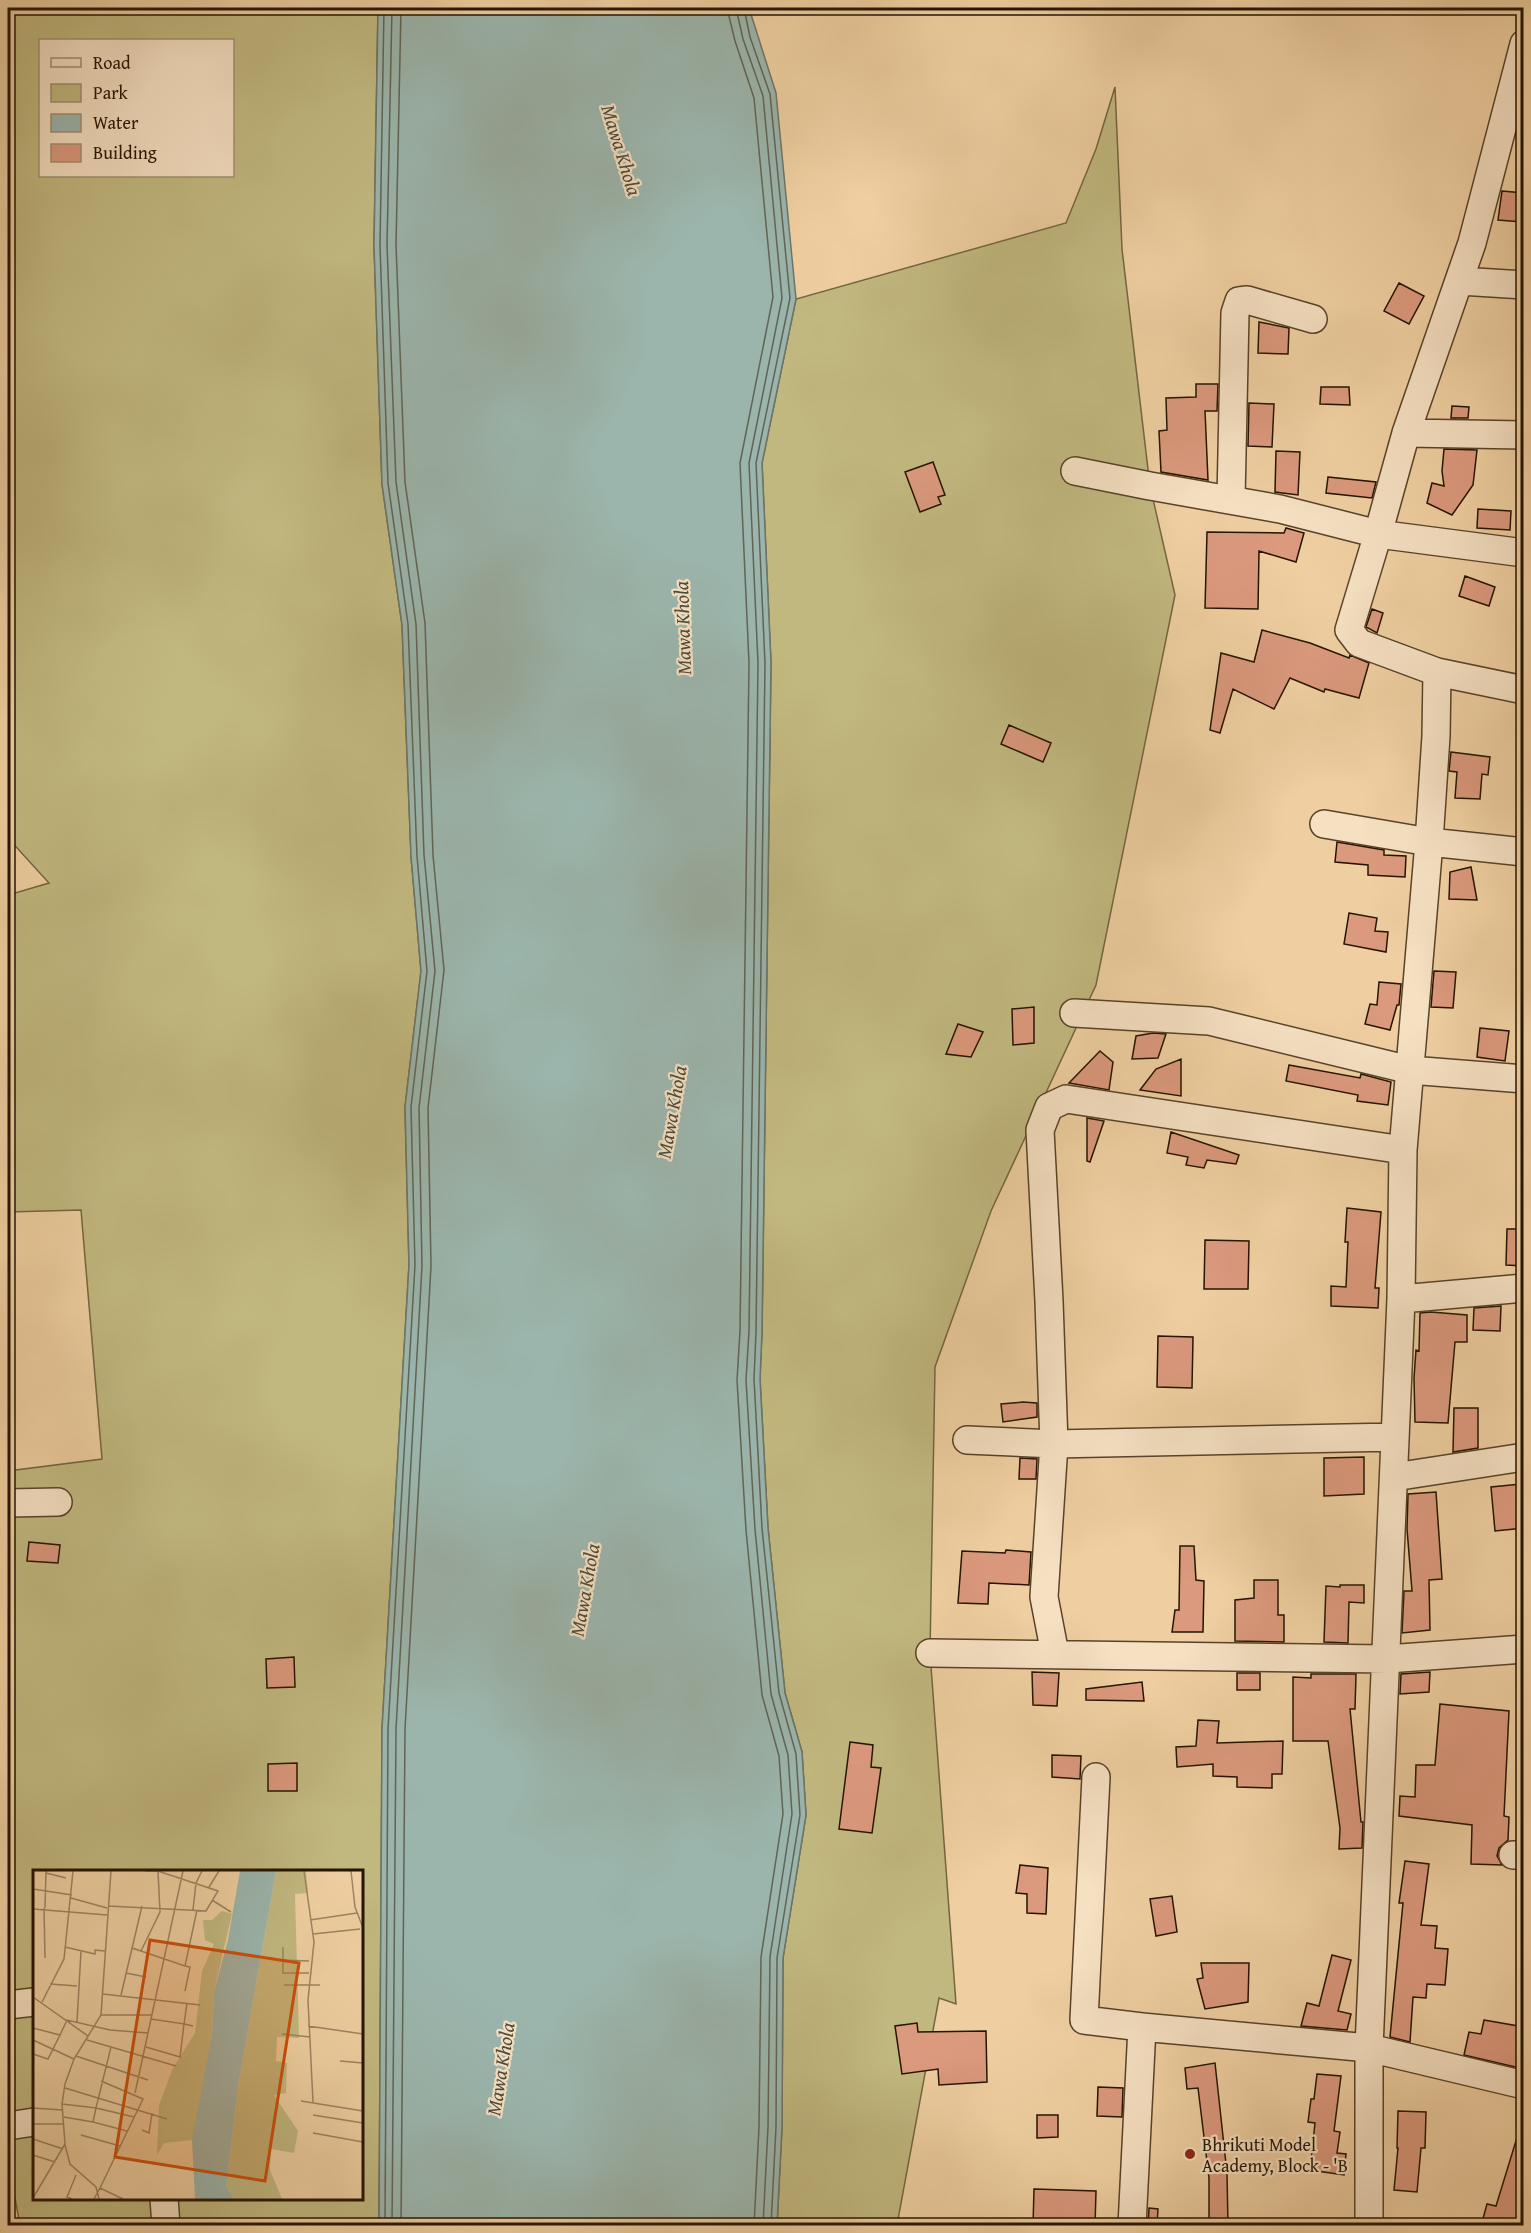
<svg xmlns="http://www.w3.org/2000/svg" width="1531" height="2233" font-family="'Gentium Book Plus',serif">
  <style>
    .green { fill: #c1b87f; stroke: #736640; stroke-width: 1.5; fill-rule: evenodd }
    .water { fill: #9bb5ac; stroke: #6c7567; stroke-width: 1.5 }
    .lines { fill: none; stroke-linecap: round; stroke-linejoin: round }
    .shore { stroke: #606456; stroke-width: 1.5 }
    .building { fill: #db997d; stroke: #251400; stroke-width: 1.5 }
    .minor-casing { stroke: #584328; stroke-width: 30 }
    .minor { stroke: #f5e0c2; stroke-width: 27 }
    .poi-dot { fill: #8f2418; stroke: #f5e0c2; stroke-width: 2 }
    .labels { text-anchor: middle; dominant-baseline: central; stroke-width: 4.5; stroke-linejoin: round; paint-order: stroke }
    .poi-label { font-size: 18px; fill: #251400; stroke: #f5e0c2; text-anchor: start }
    .water-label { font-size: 20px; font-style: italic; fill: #4e4c3c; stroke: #f5e0c2 }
    .inset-road { fill: none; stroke: #9e8461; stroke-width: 1.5 }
    .view { fill: #cb4f0a; fill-opacity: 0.15; stroke: #cb4f0a; stroke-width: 3 }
    .inset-edge { fill: none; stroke: #251400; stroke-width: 3 }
  </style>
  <rect width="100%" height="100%" fill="#efcfa1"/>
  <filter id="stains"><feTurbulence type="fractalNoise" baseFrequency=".00333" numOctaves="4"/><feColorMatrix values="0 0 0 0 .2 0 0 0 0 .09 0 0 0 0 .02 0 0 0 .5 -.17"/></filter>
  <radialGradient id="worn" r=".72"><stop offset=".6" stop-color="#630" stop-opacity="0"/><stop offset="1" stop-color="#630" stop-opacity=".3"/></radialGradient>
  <path class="green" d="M 8,8 L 378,8 L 374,245 L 382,484 L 402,625 L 411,856 L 421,971 L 405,1107 L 409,1265 L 382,1729 L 379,2225 L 20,2225 L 8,2161 L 8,1471 L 102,1459 L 81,1210 L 8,1212 L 8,895 L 49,883 L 8,838 ZM 40,40 L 232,40 L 232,176 L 40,176 ZM 34,1872 L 362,1872 L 362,2198 L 34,2198 Z
    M 1115,87 L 1122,249 L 1150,486 L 1175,595 L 1096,985 L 991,1211 L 935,1367 L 930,1653 L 956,2004 L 939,1998 L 897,2225 L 777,2226 L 782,2128 L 783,1958 L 806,1815 L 802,1752 L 785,1693 L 768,1528 L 760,1379 L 762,1332 L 771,663 L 762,463 L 796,299 L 1066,223 L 1096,149 Z"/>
  <path class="water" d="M 378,8 L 749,8 L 776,93 L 796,299 L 762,463 L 771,663 L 762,1332 L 760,1379 L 768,1528 L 785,1693 L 802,1752 L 806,1815 L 783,1958 L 782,2128 L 777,2225 L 379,2225 L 382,1729 L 409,1265 L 405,1107 L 421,971 L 411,856 L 402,625 L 382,484 L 374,245 Z"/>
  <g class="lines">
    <path class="shore" d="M 384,8 L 380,245 L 388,483 L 408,624 L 417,856 L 427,971 L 411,1107 L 415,1265 L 388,1729 L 385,2226
      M 392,8 L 387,245 L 396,482 L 416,624 L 424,855 L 435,971 L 419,1108 L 422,1266 L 396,1729 L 392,2226
      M 401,8 L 396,245 L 405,482 L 425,623 L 433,855 L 444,970 L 428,1108 L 431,1266 L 405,1729 L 401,2226
      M 727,8 L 735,41 L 754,98 L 773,297 L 740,463 L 749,663 L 740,1331 L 737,1380 L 746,1530 L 762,1695 L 779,1756 L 783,1814 L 761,1957 L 759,2127 L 754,2226
      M 736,8 L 743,39 L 763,96 L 782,298 L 749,463 L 758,663 L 749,1331 L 746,1380 L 755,1529 L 771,1694 L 788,1755 L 792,1814 L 770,1957 L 768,2127 L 763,2226
      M 744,8 L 750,37 L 770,94 L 790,298 L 756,463 L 765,663 L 756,1332 L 754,1379 L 762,1528 L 779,1693 L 796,1754 L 800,1815 L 777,1958 L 776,2127 L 771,2226"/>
  </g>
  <path class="building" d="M 1502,191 L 1524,193 L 1522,222 L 1498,220 Z
    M 1399,283 L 1424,296 L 1409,324 L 1384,311 Z
    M 1259,322 L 1289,328 L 1288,354 L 1258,353 Z
    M 1196,384 L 1218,384 L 1217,411 L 1205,411 L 1208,480 L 1161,472 L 1159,431 L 1167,430 L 1166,398 L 1196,397 Z
    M 1321,387 L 1349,387 L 1350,405 L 1320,404 Z
    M 1249,403 L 1274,404 L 1272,447 L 1248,446 Z
    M 1452,406 L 1469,407 L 1468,418 L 1451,418 Z
    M 1444,449 L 1477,450 L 1473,485 L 1452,515 L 1427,503 L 1432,483 L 1444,486 L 1442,471 Z
    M 1276,451 L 1300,452 L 1298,495 L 1275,492 Z
    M 933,462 L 945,495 L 938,497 L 941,504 L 920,512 L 905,472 Z
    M 1328,477 L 1376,482 L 1372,498 L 1326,493 Z
    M 1478,509 L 1511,511 L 1510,530 L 1477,528 Z
    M 1286,528 L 1304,533 L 1296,562 L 1259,551 L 1258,609 L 1205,608 L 1207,532 L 1284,533 Z
    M 1465,576 L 1495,587 L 1489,606 L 1459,596 Z
    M 1372,609 L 1383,613 L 1377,633 L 1366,627 Z
    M 1262,630 L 1310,643 L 1349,658 L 1350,655 L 1369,663 L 1359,698 L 1325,689 L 1324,692 L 1290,678 L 1274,709 L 1233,689 L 1220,733 L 1210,730 L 1221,653 L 1254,662 Z
    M 1009,725 L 1051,743 L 1043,762 L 1001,744 Z
    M 1451,752 L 1490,757 L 1488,775 L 1482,774 L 1480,799 L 1455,798 L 1457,772 L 1449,771 Z
    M 1337,842 L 1384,850 L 1384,855 L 1406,856 L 1405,877 L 1368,875 L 1368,865 L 1335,862 Z
    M 1471,867 L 1477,900 L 1449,899 L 1450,872 Z
    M 1349,913 L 1377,918 L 1375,931 L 1388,932 L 1386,952 L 1344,944 Z
    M 1434,971 L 1456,972 L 1453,1008 L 1431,1007 Z
    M 1379,982 L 1401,984 L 1399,1005 L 1397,1005 L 1390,1030 L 1365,1024 L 1370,1004 L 1377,1005 Z
    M 1034,1007 L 1034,1043 L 1013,1045 L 1012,1009 Z
    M 958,1024 L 983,1032 L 971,1057 L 946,1054 Z
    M 1480,1028 L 1509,1031 L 1505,1061 L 1477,1057 Z
    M 1153,1033 L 1166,1034 L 1158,1058 L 1132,1059 L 1136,1036 Z
    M 1100,1051 L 1113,1062 L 1109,1090 L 1069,1083 Z
    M 1181,1059 L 1181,1096 L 1140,1090 L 1156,1069 Z
    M 1289,1065 L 1360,1078 L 1361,1074 L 1391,1082 L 1388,1105 L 1357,1101 L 1358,1095 L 1286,1081 Z
    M 1087,1118 L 1104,1121 L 1090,1162 L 1087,1161 Z
    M 1171,1132 L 1239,1155 L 1236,1164 L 1207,1160 L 1204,1168 L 1186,1165 L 1188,1157 L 1167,1153 Z
    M 1347,1208 L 1381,1212 L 1375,1288 L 1379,1288 L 1378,1308 L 1331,1306 L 1331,1286 L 1346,1287 L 1348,1242 L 1345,1242 Z
    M 1507,1229 L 1524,1229 L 1524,1266 L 1506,1265 Z
    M 1205,1240 L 1249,1241 L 1248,1289 L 1204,1289 Z
    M 1501,1306 L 1500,1331 L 1473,1330 L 1474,1308 Z
    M 1431,1312 L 1467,1315 L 1467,1342 L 1455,1342 L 1448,1423 L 1415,1422 L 1414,1378 L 1416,1350 L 1419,1351 L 1420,1313 Z
    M 1158,1336 L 1193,1337 L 1192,1388 L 1157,1387 Z
    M 1023,1402 L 1037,1403 L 1037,1417 L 1003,1422 L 1001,1404 Z
    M 1454,1408 L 1478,1408 L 1478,1448 L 1453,1452 Z
    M 1364,1457 L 1364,1494 L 1324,1496 L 1324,1458 Z
    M 1020,1458 L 1037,1459 L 1036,1479 L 1019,1479 Z
    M 1521,1484 L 1524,1528 L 1495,1531 L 1491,1487 Z
    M 1436,1492 L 1442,1579 L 1429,1580 L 1430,1630 L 1402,1633 L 1404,1591 L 1412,1591 L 1407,1529 L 1408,1494 Z
    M 29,1542 L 60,1545 L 58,1563 L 27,1561 Z
    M 1180,1546 L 1194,1546 L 1196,1580 L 1204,1581 L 1203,1632 L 1172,1632 L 1175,1610 L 1179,1610 Z
    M 1006,1550 L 1031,1552 L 1029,1585 L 989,1583 L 988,1604 L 958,1603 L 962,1551 L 1005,1553 Z
    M 1254,1580 L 1278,1580 L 1278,1615 L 1284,1615 L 1284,1642 L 1235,1641 L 1235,1600 L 1254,1598 Z
    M 1340,1585 L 1364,1585 L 1364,1603 L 1349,1602 L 1348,1643 L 1324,1642 L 1326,1586 L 1340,1587 Z
    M 294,1657 L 295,1687 L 267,1688 L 266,1659 Z
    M 1032,1672 L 1059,1673 L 1057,1706 L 1033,1705 Z
    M 1430,1672 L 1429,1692 L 1400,1694 L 1401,1674 Z
    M 1237,1673 L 1260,1673 L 1260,1690 L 1237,1690 Z
    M 1311,1674 L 1356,1674 L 1355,1709 L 1350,1709 L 1361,1822 L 1363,1822 L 1362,1848 L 1339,1849 L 1340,1828 L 1328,1741 L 1293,1741 L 1293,1677 L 1311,1678 Z
    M 1142,1682 L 1144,1701 L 1086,1700 L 1086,1689 Z
    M 1440,1704 L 1509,1711 L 1504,1816 L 1509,1817 L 1508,1840 L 1499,1848 L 1497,1856 L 1502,1865 L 1471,1864 L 1472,1825 L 1399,1816 L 1400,1796 L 1415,1797 L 1416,1765 L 1435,1765 Z
    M 1198,1720 L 1219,1721 L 1217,1743 L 1283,1741 L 1282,1774 L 1272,1774 L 1272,1788 L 1237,1787 L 1237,1777 L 1213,1776 L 1213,1764 L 1177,1767 L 1176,1747 L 1196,1746 Z
    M 850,1742 L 873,1745 L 871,1767 L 881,1768 L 872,1833 L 839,1829 Z
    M 1052,1755 L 1081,1756 L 1080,1779 L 1052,1777 Z
    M 297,1763 L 297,1791 L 268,1791 L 268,1764 Z
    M 1405,1861 L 1429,1864 L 1421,1925 L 1437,1926 L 1435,1948 L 1448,1949 L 1445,1985 L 1427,1984 L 1426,1998 L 1413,1997 L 1410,2042 L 1390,2037 L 1403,1903 L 1399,1903 Z
    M 1020,1865 L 1048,1868 L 1046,1914 L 1027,1913 L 1027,1894 L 1016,1893 Z
    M 1172,1896 L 1177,1932 L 1156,1936 L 1150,1899 Z
    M 1332,1955 L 1351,1960 L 1338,2011 L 1351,2014 L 1347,2030 L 1301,2026 L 1307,2003 L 1319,2006 Z
    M 1201,1963 L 1249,1963 L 1248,2002 L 1205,2009 L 1197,1979 L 1203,1978 Z
    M 1484,2020 L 1524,2027 L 1524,2069 L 1464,2055 L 1469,2032 L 1481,2034 Z
    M 917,2023 L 918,2032 L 986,2031 L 987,2082 L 939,2085 L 938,2069 L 902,2074 L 895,2026 Z
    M 1215,2063 L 1227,2173 L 1228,2226 L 1209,2226 L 1209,2178 L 1198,2088 L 1187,2089 L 1185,2068 Z
    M 1317,2074 L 1341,2076 L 1334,2131 L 1340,2132 L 1337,2153 L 1346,2154 L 1344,2175 L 1310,2170 L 1315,2123 L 1308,2122 L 1311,2099 L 1314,2099 Z
    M 1098,2087 L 1123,2088 L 1122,2117 L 1097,2116 Z
    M 1398,2111 L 1426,2112 L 1425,2148 L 1421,2148 L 1417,2192 L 1394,2190 L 1398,2148 L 1397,2148 Z
    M 1037,2115 L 1058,2115 L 1058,2137 L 1037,2138 Z
    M 1519,2131 L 1524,2132 L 1524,2226 L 1481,2226 L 1487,2204 L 1496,2206 Z
    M 1034,2189 L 1096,2191 L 1095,2226 L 1033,2226 Z
    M 1149,2208 L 1158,2209 L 1157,2226 L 1148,2226 Z"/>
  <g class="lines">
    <g class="minor-casing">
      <path id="minor" d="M 1524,44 L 1472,243 L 1406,433 L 1378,534 L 1349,630 L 1359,643 L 1437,672 L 1524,690
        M 1460,281 L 1524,285
        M 1406,433 L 1524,435
        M 1075,471 L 1150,486 L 1280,509 L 1378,534 L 1524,553
        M 1231,499 L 1235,313 L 1239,301 L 1247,300 L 1313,319
        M 1324,824 L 1429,842 L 1524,852
        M 1074,1013 L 1209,1021 L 1410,1070 L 1524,1079
        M 1401,1299 L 1524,1288
        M 967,1440 L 1054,1444 L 1049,1301 L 1040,1130 L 1049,1107 L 1066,1099 L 1403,1150
        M 1394,1477 L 1524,1457
        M 8,1503 L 58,1502
        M 930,1653 L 1387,1659 L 1524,1649
        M 1055,1654 L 1044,1597 L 1054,1444 L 1395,1437
        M 1096,1777 L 1084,2020 L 1142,2027
        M 1513,1855 L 1524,1855
        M 8,2005 L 34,2002
        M 8,2126 L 34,2122
        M 164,2198 L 166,2226
        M 1132,2226 L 1142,2027 L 1369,2048 L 1524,2085
        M 1369,2226 L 1369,2048 L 1401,1299 L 1403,1150 L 1429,842 L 1436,736 L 1437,672"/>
    </g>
    <use href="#minor" class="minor"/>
  </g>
  <circle class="poi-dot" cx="1190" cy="2154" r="6"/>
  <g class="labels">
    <g class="poi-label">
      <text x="1202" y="2144">Bhrikuti Model<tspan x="1202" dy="21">Academy, Block - 'B</tspan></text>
    </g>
    <g class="water-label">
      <text transform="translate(622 150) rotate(73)">Mawa Khola</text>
      <text transform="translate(682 628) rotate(-92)">Mawa Khola</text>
      <text transform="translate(671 1112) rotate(-80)">Mawa Khola</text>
      <text transform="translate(584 1590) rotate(-80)">Mawa Khola</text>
      <text transform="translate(500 2069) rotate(-81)">Mawa Khola</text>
    </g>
  </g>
  <g transform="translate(33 1870)">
    <rect width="330" height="330" fill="#efcfa1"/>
    <path d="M 243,1 L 273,1 L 275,23 L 262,24 L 266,168 L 244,167 L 243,191 L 254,193 L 253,223 L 241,225 L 265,261 L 261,283 L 238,279 L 237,300 L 249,329 L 201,329 L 193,316 L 206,210 ZM 189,41 L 199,44 L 181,121 L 179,165 L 165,254 L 159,270 L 131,273 L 124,285 L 126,235 L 140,198 L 162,163 L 169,101 L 181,74 L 172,70 L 170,50 L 179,50 Z" fill="#c1b87f"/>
    <path d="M 207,1 L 243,1 L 206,210 L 193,316 L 201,329 L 162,329 L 159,270 L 179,165 L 181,121 L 195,70 Z" fill="#9bb5ac"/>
    <path class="inset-road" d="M 271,1 L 281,72 L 275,130 L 280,232M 318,1 L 322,37 L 330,58M 13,3 L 33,8M 176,17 L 186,1M 0,19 L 39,25M 38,28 L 74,38M 179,30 L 198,42M 75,36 L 173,41 L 185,21 L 125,1 L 112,1M 11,38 L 12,88M 12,38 L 13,1M 0,39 L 74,45M 160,40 L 163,13 L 169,1M 277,50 L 324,43M 280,64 L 327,59M 32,77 L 62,84 L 62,80 L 72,81M 250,77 L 250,103 L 276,103M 99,78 L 152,96 L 164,40M 108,81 L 127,42 L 125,1M 250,90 L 276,91M 152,96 L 157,97 L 152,121M 93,103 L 113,107M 17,114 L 44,116M 251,115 L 287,115M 70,124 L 167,135M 88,125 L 109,36M 0,127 L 55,166M 9,132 L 31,89 L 40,1M 68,145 L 119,145M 118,149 L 151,154 L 154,133M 44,152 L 48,81M 275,156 L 330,164M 0,158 L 27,165 L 34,150 L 77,160 L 115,163M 249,164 L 277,167M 0,170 L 41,189M 54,170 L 143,196M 113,177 L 147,187 L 151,154 L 160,156M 0,184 L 15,189 L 27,165M 43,186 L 115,210M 307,191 L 330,193M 32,218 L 134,249M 102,223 L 150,1M 268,231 L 330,241M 29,234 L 63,238 L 78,177M 0,238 L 29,240M 280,245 L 330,253M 31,247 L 60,252M 0,254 L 31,254M 109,260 L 116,263 L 119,243M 94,261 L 60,252 L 63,238 L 101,247M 280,263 L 330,272M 48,265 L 87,276M 0,269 L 30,279M 32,275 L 37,294 L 63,317 L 66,329M 0,285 L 22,292M 67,318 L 110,229 L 68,211M 0,328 L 32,274 L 29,234 L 32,214 L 41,189 L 68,145 L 78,1M 39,329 L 34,327 L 43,305M 61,329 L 67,318 L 90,329"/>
    <path class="view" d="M 117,70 L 266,93 L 232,311 L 82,287 Z"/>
    <rect width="330" height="330" class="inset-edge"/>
  </g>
  <rect width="1531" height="2233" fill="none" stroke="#efcfa1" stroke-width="30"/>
  <rect x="9" y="9" width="1513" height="2215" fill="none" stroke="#251400" stroke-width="3"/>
  <rect x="15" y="15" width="1501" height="2203" fill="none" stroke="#251400" stroke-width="1.5"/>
  <rect x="39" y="39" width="195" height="138" fill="#f5e0c2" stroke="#a28e74" stroke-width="1.5"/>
  <rect x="51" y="58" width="30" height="9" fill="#f5e0c2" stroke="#a28e74" stroke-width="1.5"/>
  <text x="93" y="69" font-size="18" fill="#251400">Road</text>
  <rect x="51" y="84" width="30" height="18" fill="#c1b87f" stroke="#a28e74" stroke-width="1.5"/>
  <text x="93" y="99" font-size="18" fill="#251400">Park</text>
  <rect x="51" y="114" width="30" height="18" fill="#9bb5ac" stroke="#a28e74" stroke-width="1.5"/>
  <text x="93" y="129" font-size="18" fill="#251400">Water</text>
  <rect x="51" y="144" width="30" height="18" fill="#db997d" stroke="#a28e74" stroke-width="1.5"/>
  <text x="93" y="159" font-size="18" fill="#251400">Building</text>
  <rect width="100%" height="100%" filter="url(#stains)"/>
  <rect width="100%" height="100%" fill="url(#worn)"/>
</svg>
